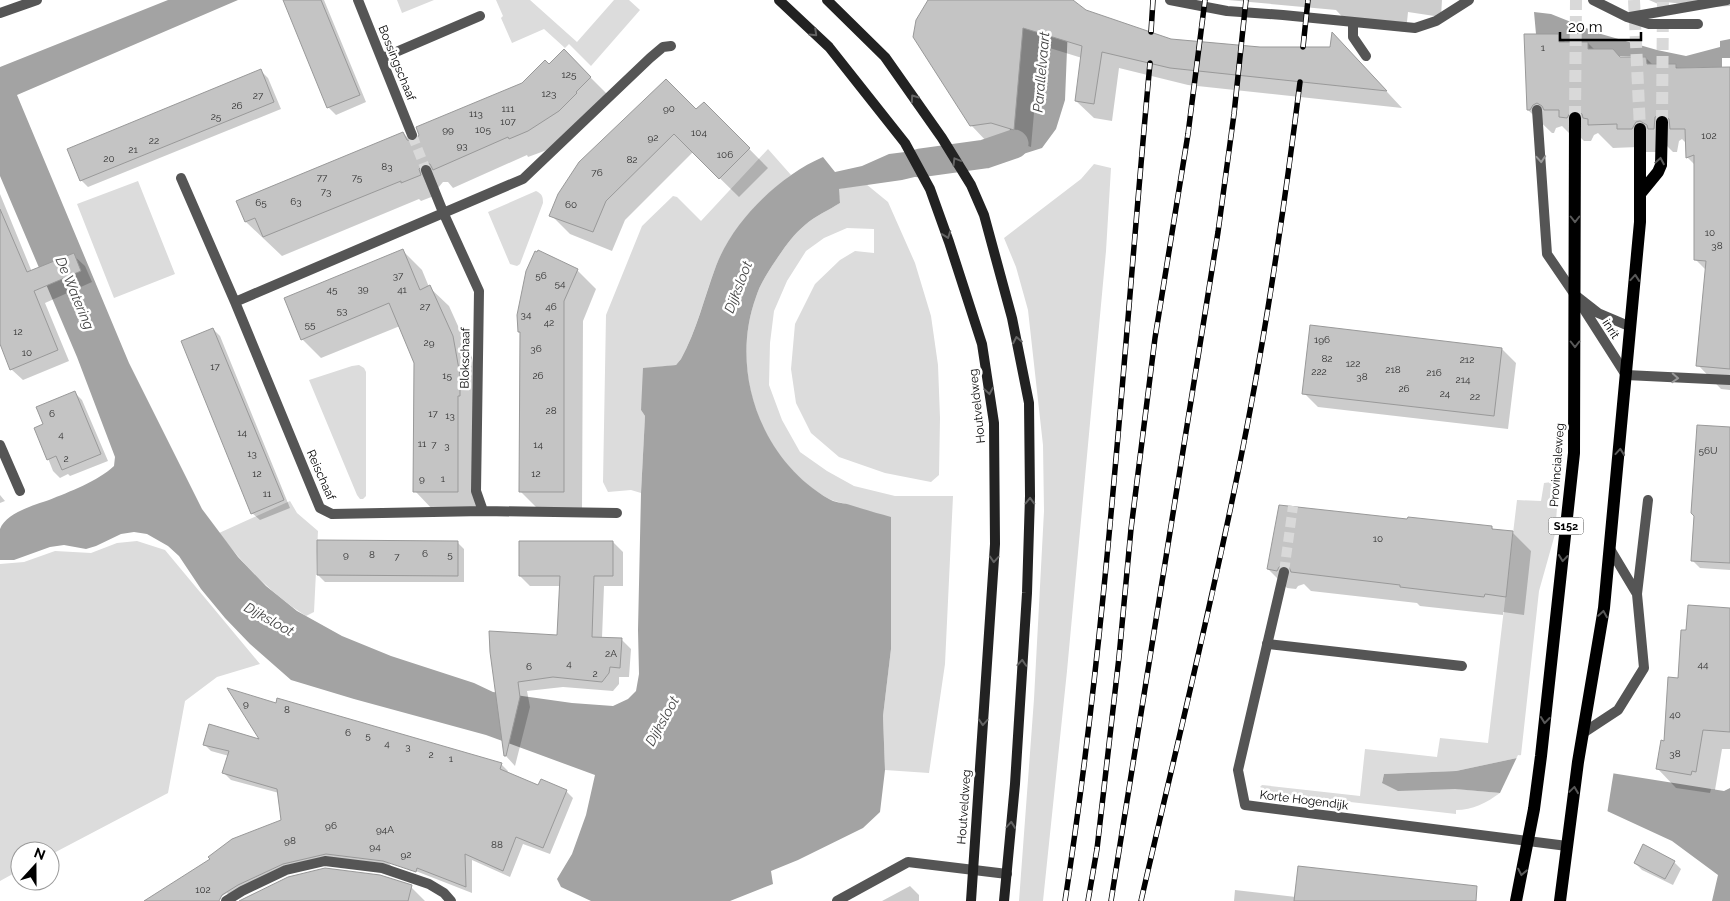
<svg xmlns="http://www.w3.org/2000/svg" width="1730" height="901" font-family="Raleway,sans-serif">
  <style>
    .green { fill: #dcdcdc }
    .water { fill: #a3a3a3 }
    .pier { fill: #fff }
    .shadow { fill: #0003 }
    .lines { fill: none; stroke-linecap: round; stroke-linejoin: round }
    .canal { stroke: #a3a3a3; stroke-width: 29 }
    .building { fill: #c4c4c4; stroke: #999 }
    .street-tunnel { stroke: #d9d9d9; stroke-width: 10; stroke-dasharray: 10 5; stroke-linecap: butt }
    .primary-tunnel { stroke: #d9d9d9; stroke-width: 12; stroke-dasharray: 12 6; stroke-linecap: butt }
    .lane { stroke: #555; stroke-width: 10 }
    .street { stroke: #555; stroke-width: 10 }
    .secondary { stroke: #222; stroke-width: 10 }
    .primary { stroke: #000; stroke-width: 12 }
    .rail-casing { stroke: #000; stroke-width: 5.5 }
    .rail { stroke: #fff; stroke-width: 4; stroke-dasharray: 11; stroke-linecap: butt }
    .oneway { stroke: #646464 }
    .oneway2 { stroke: #999 }
    .oneway3 { stroke: #595959 }
    .labels { text-anchor: middle; dominant-baseline: central; stroke-width: 5; stroke-linejoin: round; paint-order: stroke }
    .number-label { font-size: 10px; fill: #313131 }
    .shield { fill: #fff; stroke: #4c4c4c; stroke-width: 1 }
    .shield-label { font-size: 11px; font-weight: bold; fill: #000 }
    .street-label { font-size: 12px; fill: #000; stroke: #fff }
    .water-label { font-size: 14px; font-style: italic; fill: #444; stroke: #fff }
  </style>
  <rect width="100%" height="100%" fill="#fff"/>
  <path class="green" d="M 397,0 L 434,0 L 402,13 Z
    M 496,0 L 530,0 L 577,42 L 614,0 L 629,0 L 640,10 L 591,66 L 569,44 L 565,48 L 544,29 L 512,43 L 501,18 L 503,16 Z
    M 768,149 L 791,175 C 760,198 731,229 716,266 C 704,297 697,330 681,359 L 676,365 L 649,368 L 641,410 L 645,416 L 641,493 L 631,490 L 608,492 L 603,482 L 606,315 L 642,226 L 673,196 L 677,197 L 701,221 Z
    M 1094,164 L 1111,168 L 1106,251 L 1067,671 L 1043,901 L 1019,901 L 1034,699 L 1044,511 L 1043,445 L 1028,310 L 1016,267 L 1004,238 L 1081,179 Z
    M 138,181 L 175,274 L 114,298 L 77,204 Z
    M 866,184 L 888,202 L 915,263 L 931,316 L 938,365 L 940,418 L 939,475 L 931,482 L 885,473 L 839,457 L 811,433 L 796,403 L 791,369 L 795,324 L 815,284 L 840,260 L 855,251 L 874,253 L 874,229 L 847,228 L 824,238 L 806,251 L 787,281 L 774,311 L 770,343 L 769,385 L 782,420 L 800,452 L 827,471 L 854,486 L 895,496 L 953,496 L 945,664 L 929,773 L 885,770 L 883,716 L 891,649 L 891,518 C 878,514 864,510 851,506 C 844,503 836,502 829,499 C 760,460 729,371 756,297 C 760,284 768,272 776,260 C 784,248 793,235 805,225 C 815,216 829,210 840,203 L 838,189 Z
    M 536,191 C 542,194 543,196 543,203 L 520,264 L 517,266 L 510,264 L 488,212 Z
    M 359,365 L 364,368 L 366,372 L 366,496 L 363,499 L 360,499 L 357,495 L 309,380 L 352,366 Z
    M 1559,481 L 1555,534 L 1539,591 L 1521,755 L 1517,758 L 1456,771 L 1384,774 L 1382,782 L 1500,793 C 1486,803 1473,810 1456,810 L 1456,814 L 1271,793 L 1260,787 L 1262,785 L 1360,796 L 1365,749 L 1437,757 L 1440,738 L 1488,743 L 1517,500 L 1541,501 L 1544,483 Z
    M 290,501 L 297,513 L 318,531 L 314,612 L 306,616 C 271,594 244,565 219,533 Z
    M 137,541 L 165,550 L 260,664 L 217,677 L 185,701 L 168,793 L 50,855 L 50,851 L 20,851 L 20,870 L 0,881 L 0,564 L 24,562 L 55,551 L 91,553 L 117,543 Z"/>
  <path class="water" d="M 168,0 L 238,0 L 17,95 L 129,363 L 202,509 L 238,557 L 266,586 L 297,611 L 342,636 L 391,656 L 474,683 L 493,692 L 572,703 L 613,706 L 628,699 L 636,691 L 639,674 L 638,630 L 641,493 L 645,416 L 641,410 L 643,368 L 676,365 L 681,359 C 697,330 704,298 716,266 C 733,221 779,176 823,157 L 835,172 L 862,166 L 889,154 L 953,146 L 961,166 L 902,180 L 839,189 L 840,203 C 829,210 815,216 805,225 C 793,235 784,248 776,260 C 768,272 760,284 756,297 C 729,371 761,460 829,499 C 834,502 841,503 847,504 C 862,509 877,513 891,517 L 891,649 L 883,716 L 885,770 L 880,812 L 863,828 L 798,860 L 771,871 L 773,884 L 730,901 L 591,901 L 561,887 L 557,879 L 572,854 L 586,815 L 595,775 L 486,735 L 354,699 L 291,680 L 250,644 L 225,618 L 201,589 L 179,556 L 168,546 L 147,534 L 134,532 L 121,534 L 96,546 L 86,549 L 64,545 L 50,547 L 14,560 L 0,560 C 0,553 0,536 0,529 C 6,513 34,505 49,500 C 69,492 98,481 114,466 L 115,457 L 77,357 L 0,176 L 0,67 Z
    M 1021,0 L 1069,0 L 1065,100 L 1056,129 L 1042,148 L 1004,160 L 1003,157 L 977,162 L 974,146 L 1009,140 Z
    M 1534,12 L 1551,14 L 1601,34 L 1657,50 L 1686,56 L 1720,47 L 1720,41 L 1730,39 L 1730,58 L 1722,58 L 1722,67 L 1685,68 L 1685,76 L 1647,64 L 1646,57 L 1618,56 L 1613,49 L 1588,49 L 1588,42 L 1559,42 L 1559,34 L 1536,34 Z
    M 1517,758 L 1724,791 L 1730,788 L 1730,901 L 1712,901 L 1718,875 L 1672,841 L 1607,811 L 1500,793 L 1455,789 L 1398,791 L 1382,783 L 1384,774 L 1456,771 Z"/>
  <path class="pier" d="M 1518,755 L 1614,770 L 1607,814 L 1499,795 Z"/>
  <path class="shadow" d="M 284,0 L 324,0 L 366,102 L 336,115 L 328,107 Z
    M 930,0 L 1071,0 L 1085,11 L 1170,40 L 1260,48 L 1349,51 L 1402,108 L 1188,85 L 1119,68 L 1112,121 L 1094,118 L 1076,101 L 1082,58 L 1040,45 L 1031,147 L 1009,140 L 988,143 L 971,125 Z
    M 1228,0 L 1442,0 L 1441,17 L 1408,12 L 1406,32 L 1349,24 L 1336,10 Z
    M 1649,0 L 1730,0 L 1730,6 L 1713,7 L 1665,2 L 1665,7 Z
    M 1559,36 L 1566,43 L 1588,43 L 1595,50 L 1620,58 L 1646,58 L 1653,65 L 1675,66 L 1679,69 L 1730,69 L 1730,60 L 1730,390 L 1721,389 L 1698,365 L 1706,270 L 1695,259 L 1696,166 L 1687,157 L 1687,144 L 1682,139 L 1679,141 L 1677,152 L 1673,152 L 1665,144 L 1656,152 L 1642,152 L 1638,147 L 1613,148 L 1598,133 L 1594,135 L 1591,141 L 1584,141 L 1576,133 L 1569,133 L 1562,126 L 1556,128 L 1554,133 L 1552,133 L 1528,110 Z
    M 564,51 L 609,96 L 547,150 L 528,157 L 527,155 L 453,188 L 448,182 L 443,182 L 438,188 L 439,194 L 421,201 L 419,199 L 282,256 L 246,222 L 403,133 L 412,142 L 416,142 L 522,84 L 549,66 Z
    M 261,71 L 268,78 L 281,109 L 88,187 L 81,180 Z
    M 704,103 L 768,168 L 739,197 L 693,152 L 625,220 L 612,251 L 570,234 L 551,215 L 696,111 Z
    M 0,194 L 32,272 L 73,255 L 85,266 L 92,282 L 45,303 L 69,361 L 23,380 L 11,369 L 0,342 Z
    M 403,251 L 422,270 L 429,287 L 449,306 L 472,357 L 479,395 L 476,511 L 434,511 L 415,491 L 415,363 L 400,326 L 321,358 L 302,339 Z
    M 577,270 L 596,289 L 583,321 L 582,511 L 540,511 L 521,492 L 521,334 L 519,332 Z
    M 213,329 L 220,336 L 290,508 L 260,520 L 252,513 Z
    M 1502,349 L 1516,363 L 1508,429 L 1318,407 L 1304,393 Z
    M 75,393 L 82,400 L 108,461 L 70,476 L 68,474 L 60,478 L 53,471 L 36,428 L 45,424 Z
    M 1730,428 L 1730,570 L 1700,568 L 1693,561 L 1696,516 Z
    M 0,495 L 5,501 L 0,503 Z
    M 1280,506 L 1492,528 L 1495,531 L 1512,532 L 1531,551 L 1524,615 L 1503,612 L 1503,615 L 1420,606 L 1417,603 L 1311,591 L 1304,584 L 1298,586 L 1296,589 L 1287,588 L 1268,569 Z
    M 457,542 L 464,549 L 464,582 L 325,582 L 318,575 Z
    M 613,542 L 623,552 L 623,586 L 604,586 L 602,638 L 621,639 L 631,649 L 629,677 L 619,677 L 619,684 L 613,691 L 563,687 L 527,691 L 530,707 L 515,766 L 505,755 L 491,652 L 558,636 L 561,586 L 530,586 L 520,576 Z
    M 1730,609 L 1730,749 L 1722,749 L 1715,790 L 1711,789 L 1710,793 L 1676,788 L 1657,768 L 1665,742 L 1687,631 Z
    M 277,704 L 501,764 L 508,771 L 507,774 L 539,787 L 566,791 L 573,798 L 550,854 L 523,844 L 510,877 L 472,860 L 472,893 L 385,859 L 394,869 L 331,861 L 291,870 L 233,899 L 227,893 L 214,901 L 146,901 L 283,821 L 279,793 L 231,780 L 224,773 L 229,756 L 211,751 L 204,744 L 262,741 Z
    M 1674,862 L 1681,869 L 1673,885 L 1642,870 L 1635,863 Z
    M 410,886 L 425,901 L 241,901 Z
    M 910,886 L 919,895 L 919,901 L 882,901 Z
    M 1235,890 L 1296,897 L 1466,901 L 1234,901 Z"/>
  <g class="lines">
    <path class="canal" d="M 920,163 L 985,154 L 1014,144"/>
  </g>
  <path class="building" d="M 283,0 L 321,0 L 360,95 L 327,108 Z
    M 928,0 L 1073,0 L 1086,10 L 1171,39 L 1260,47 L 1330,47 L 1332,32 L 1387,91 L 1170,68 L 1102,52 L 1094,104 L 1075,101 L 1082,46 L 1023,28 L 1014,130 L 991,123 L 970,126 L 913,37 L 916,20 Z
    M 1524,34 L 1559,34 L 1559,42 L 1588,42 L 1588,49 L 1613,49 L 1620,57 L 1646,57 L 1647,64 L 1676,64 L 1676,68 L 1730,67 L 1730,369 L 1696,366 L 1706,261 L 1694,260 L 1694,155 L 1686,158 L 1685,129 L 1670,129 L 1669,119 L 1663,114 L 1655,117 L 1654,129 L 1648,129 L 1647,125 L 1640,121 L 1636,122 L 1632,129 L 1617,129 L 1617,124 L 1588,125 L 1588,119 L 1583,118 L 1582,114 L 1576,110 L 1571,111 L 1567,118 L 1559,117 L 1559,110 L 1544,110 L 1542,106 L 1537,103 L 1533,105 L 1530,110 L 1527,110 Z
    M 564,49 L 591,77 L 576,92 L 577,93 L 559,111 L 528,131 L 509,139 L 508,137 L 433,170 L 430,164 L 424,164 L 419,169 L 421,175 L 401,183 L 401,181 L 263,237 L 255,218 L 245,222 L 236,201 L 403,132 L 407,140 L 415,141 L 419,135 L 416,127 L 522,83 L 545,60 L 549,64 Z
    M 261,69 L 274,102 L 80,181 L 67,149 Z
    M 666,79 L 696,109 L 704,102 L 750,148 L 719,179 L 674,134 L 606,201 L 593,232 L 549,216 L 558,194 L 579,162 Z
    M 0,209 L 27,272 L 74,253 L 81,271 L 34,291 L 58,350 L 10,370 L 0,344 Z
    M 403,249 L 420,290 L 430,285 L 453,336 L 460,375 L 460,396 L 458,396 L 458,492 L 413,492 L 414,363 L 389,303 L 301,340 L 284,298 Z
    M 538,250 L 578,269 L 564,301 L 564,492 L 519,492 L 520,332 L 518,332 L 517,315 L 526,271 L 535,251 L 537,252 Z
    M 1310,325 L 1502,348 L 1494,416 L 1302,394 Z
    M 213,328 L 284,500 L 251,514 L 181,341 Z
    M 75,391 L 101,454 L 62,470 L 56,456 L 47,460 L 34,428 L 43,424 L 36,407 Z
    M 1697,425 L 1730,427 L 1730,563 L 1691,561 L 1694,516 L 1691,513 Z
    M 1279,505 L 1407,519 L 1408,517 L 1492,526 L 1492,529 L 1513,531 L 1506,597 L 1485,594 L 1484,597 L 1400,587 L 1400,585 L 1291,572 L 1289,567 L 1285,565 L 1279,567 L 1277,571 L 1267,569 Z
    M 317,540 L 458,541 L 458,576 L 317,575 Z
    M 519,541 L 613,541 L 613,576 L 594,576 L 592,637 L 622,638 L 620,668 L 610,667 L 609,673 L 602,682 L 553,677 L 518,682 L 520,697 L 506,756 L 504,756 L 490,652 L 489,631 L 557,635 L 560,576 L 519,576 Z
    M 1688,605 L 1730,608 L 1730,732 L 1703,730 L 1696,772 L 1692,771 L 1691,775 L 1656,769 L 1661,740 L 1664,741 L 1668,677 L 1678,678 L 1681,630 L 1686,630 Z
    M 227,688 L 276,703 L 277,698 L 502,763 L 500,769 L 538,785 L 541,779 L 567,790 L 543,848 L 516,837 L 503,871 L 465,854 L 466,887 L 417,868 L 416,872 L 383,861 L 326,854 L 283,864 L 238,885 L 222,895 L 219,901 L 144,901 L 210,859 L 208,857 L 232,839 L 281,820 L 277,789 L 222,773 L 229,751 L 203,745 L 209,724 L 259,739 Z
    M 1643,844 L 1675,861 L 1665,879 L 1634,863 Z
    M 1298,866 L 1477,886 L 1476,901 L 1294,901 Z
    M 325,868 L 380,875 L 412,885 L 408,901 L 239,901 L 288,877 Z"/>
  <g class="lines">
    <path class="street-tunnel" d="M 412,135 L 426,170
      M 1284,572 L 1293,506"/>
    <path class="primary-tunnel" d="M 1634,0 L 1640,129
      M 1575,118 L 1576,0
      M 1662,122 L 1663,0"/>
    <path class="lane" d="M 382,58 L 480,16
      M 1537,110 L 1547,254 L 1575,295 L 1598,313 L 1631,327
      M 1580,303 L 1626,375
      M 1267,644 L 1462,666
      M 837,901 L 908,862 L 1007,874"/>
    <path class="street" d="M 358,0 L 412,135
      M 1170,0 L 1227,11 L 1283,15 L 1415,28 L 1436,21 L 1469,0
      M 1593,0 L 1627,17 L 1649,24 L 1698,24
      M 0,13 L 37,0
      M 1630,17 L 1727,0
      M 1353,22 L 1353,37 L 1366,56
      M 426,170 L 443,212 L 479,291 L 476,491 L 483,511
      M 181,178 L 235,302 L 320,508 L 332,514 L 483,511 L 617,513
      M 235,302 L 523,179 L 650,58 L 663,47 L 671,46
      M 1626,375 L 1730,380
      M 0,445 L 20,491
      M 1610,549 L 1637,594
      M 1284,572 L 1238,770 L 1245,805 L 1567,846
      M 1583,733 L 1618,710 L 1644,668 L 1637,594 L 1648,500
      M 226,901 L 242,891 L 286,870 L 325,861 L 382,868 L 429,884 L 444,893 L 451,901"/>
    <path class="secondary" d="M 779,0 L 829,47 L 905,143 L 930,189 L 949,242 L 982,344 L 994,423 L 995,544 L 971,901
      M 827,0 L 885,57 L 942,138 L 971,185 L 984,215 L 1012,318 L 1029,403 L 1030,496 L 1027,593 L 1015,784 L 1004,901"/>
    <path class="primary" d="M 1640,194 L 1658,172 L 1661,165 L 1662,122
      M 1516,901 L 1534,809 L 1541,756 L 1574,453 L 1575,118
      M 1560,901 L 1578,762 L 1604,608 L 1640,222 L 1640,129"/>
    <g class="rail-casing">
      <path id="rail" d="M 1151,32 L 1153,0
        M 1303,47 L 1308,0
        M 1065,901 C 1108,624 1124,343 1150,63
        M 1088,901 L 1097,849 L 1119,657 L 1131,529 L 1155,338 L 1188,134 L 1205,0
        M 1111,901 L 1218,232 L 1234,114 L 1246,0
        M 1141,901 C 1174,757 1210,612 1239,467 C 1265,340 1284,211 1300,82"/>
    </g>
    <use href="#rail" class="rail"/>
  </g>
  <defs><path id="oneway-chevron" d="M-2-3.5L2.5 0L-2 3.5" fill="none" stroke-width="1.6" stroke-linecap="round" stroke-linejoin="round" transform="scale(1.25)"/></defs>
  <g class="oneway">
    <use href="#oneway-chevron" transform="translate(814 33) rotate(44)"/>
    <use href="#oneway-chevron" transform="translate(914 98) rotate(-125)"/>
    <use href="#oneway-chevron" transform="translate(956 161) rotate(-121)"/>
    <use href="#oneway-chevron" transform="translate(947 235) rotate(70)"/>
    <use href="#oneway-chevron" transform="translate(1017 340) rotate(-101)"/>
    <use href="#oneway-chevron" transform="translate(989 391) rotate(81)"/>
    <use href="#oneway-chevron" transform="translate(1030 501) rotate(-89)"/>
    <use href="#oneway-chevron" transform="translate(994 559) rotate(94)"/>
    <use href="#oneway-chevron" transform="translate(1022 663) rotate(-86)"/>
    <use href="#oneway-chevron" transform="translate(983 722) rotate(94)"/>
    <use href="#oneway-chevron" transform="translate(1011 825) rotate(-85)"/>
  </g>
  <g class="oneway2">
    <use href="#oneway-chevron" transform="translate(1541 159) rotate(86)"/>
    <use href="#oneway-chevron" transform="translate(1675 378) rotate(3)"/>
  </g>
  <g class="oneway3">
    <use href="#oneway-chevron" transform="translate(1660 161) rotate(-80)"/>
    <use href="#oneway-chevron" transform="translate(1575 219) rotate(90)"/>
    <use href="#oneway-chevron" transform="translate(1635 278) rotate(-85)"/>
    <use href="#oneway-chevron" transform="translate(1575 344) rotate(90)"/>
    <use href="#oneway-chevron" transform="translate(1620 452) rotate(-85)"/>
    <use href="#oneway-chevron" transform="translate(1563 558) rotate(96)"/>
    <use href="#oneway-chevron" transform="translate(1603 614) rotate(-81)"/>
    <use href="#oneway-chevron" transform="translate(1545 720) rotate(96)"/>
    <use href="#oneway-chevron" transform="translate(1574 790) rotate(-82)"/>
    <use href="#oneway-chevron" transform="translate(1522 872) rotate(101)"/>
  </g>
  <g class="labels">
    <g class="number-label">
      <text x="1543" y="47">1</text>
      <text x="569" y="74">125</text>
      <text x="549" y="93">123</text>
      <text x="258" y="95">27</text>
      <text x="237" y="105">26</text>
      <text x="508" y="108">111</text>
      <text x="669" y="108">90</text>
      <text x="476" y="113">113</text>
      <text x="216" y="116">25</text>
      <text x="508" y="121">107</text>
      <text x="448" y="129">99</text>
      <text x="483" y="129">105</text>
      <text x="699" y="132">104</text>
      <text x="1709" y="135">102</text>
      <text x="653" y="137">92</text>
      <text x="154" y="140">22</text>
      <text x="462" y="145">93</text>
      <text x="133" y="149">21</text>
      <text x="725" y="154">106</text>
      <text x="109" y="158">20</text>
      <text x="632" y="159">82</text>
      <text x="387" y="166">83</text>
      <text x="597" y="172">76</text>
      <text x="322" y="177">77</text>
      <text x="357" y="177">75</text>
      <text x="326" y="191">73</text>
      <text x="296" y="201">63</text>
      <text x="261" y="202">65</text>
      <text x="571" y="204">60</text>
      <text x="1710" y="232">10</text>
      <text x="1717" y="245">38</text>
      <text x="398" y="275">37</text>
      <text x="541" y="275">56</text>
      <text x="560" y="283">54</text>
      <text x="363" y="288">39</text>
      <text x="332" y="289">45</text>
      <text x="402" y="289">41</text>
      <text x="425" y="306">27</text>
      <text x="551" y="306">46</text>
      <text x="342" y="310">53</text>
      <text x="526" y="314">34</text>
      <text x="549" y="322">42</text>
      <text x="310" y="324">55</text>
      <text x="18" y="331">12</text>
      <text x="1322" y="339">196</text>
      <text x="429" y="342">29</text>
      <text x="536" y="348">36</text>
      <text x="27" y="352">10</text>
      <text x="1327" y="358">82</text>
      <text x="1467" y="359">212</text>
      <text x="1353" y="363">122</text>
      <text x="215" y="366">17</text>
      <text x="1393" y="369">218</text>
      <text x="1319" y="371">222</text>
      <text x="1434" y="372">216</text>
      <text x="447" y="375">15</text>
      <text x="538" y="375">26</text>
      <text x="1362" y="376">38</text>
      <text x="1463" y="379">214</text>
      <text x="1404" y="388">26</text>
      <text x="1445" y="393">24</text>
      <text x="1475" y="396">22</text>
      <text x="551" y="410">28</text>
      <text x="52" y="413">6</text>
      <text x="433" y="413">17</text>
      <text x="450" y="415">13</text>
      <text x="242" y="432">14</text>
      <text x="61" y="434">4</text>
      <text x="422" y="443">11</text>
      <text x="434" y="444">7</text>
      <text x="538" y="444">14</text>
      <text x="447" y="445">3</text>
      <text x="1708" y="450">56U</text>
      <text x="252" y="453">13</text>
      <text x="66" y="458">2</text>
      <text x="257" y="473">12</text>
      <text x="536" y="473">12</text>
      <text x="422" y="478">9</text>
      <text x="443" y="478">1</text>
      <text x="267" y="493">11</text>
      <text x="1378" y="538">10</text>
      <text x="425" y="553">6</text>
      <text x="346" y="554">9</text>
      <text x="372" y="554">8</text>
      <text x="450" y="554">5</text>
      <text x="397" y="556">7</text>
      <text x="611" y="653">2A</text>
      <text x="569" y="663">4</text>
      <text x="1703" y="664">44</text>
      <text x="529" y="666">6</text>
      <text x="595" y="673">2</text>
      <text x="246" y="703">9</text>
      <text x="287" y="709">8</text>
      <text x="1675" y="714">40</text>
      <text x="348" y="732">6</text>
      <text x="368" y="735">5</text>
      <text x="387" y="743">4</text>
      <text x="408" y="746">3</text>
      <text x="1675" y="753">38</text>
      <text x="431" y="754">2</text>
      <text x="451" y="758">1</text>
      <text x="331" y="825">96</text>
      <text x="385" y="829">94A</text>
      <text x="290" y="840">98</text>
      <text x="497" y="844">88</text>
      <text x="375" y="846">94</text>
      <text x="406" y="854">92</text>
      <text x="203" y="889">102</text>
    </g>
    <rect class="shield" x="1548.5" y="517.5" width="35" height="17" rx="4"/>
    <g class="shield-label">
      <text x="1566" y="526">S152</text>
    </g>
    <g class="street-label">
      <text transform="translate(397 63) rotate(68)">Bossingschaaf</text>
      <text transform="translate(1611 329) rotate(57)">inrit</text>
      <text transform="translate(465 358) rotate(-89)">Blokschaaf</text>
      <text transform="translate(977 406) rotate(-96)">Houtveldweg</text>
      <text transform="translate(1557 465) rotate(-86)">Provincialeweg</text>
      <text transform="translate(321 475) rotate(66)">Reischaaf</text>
      <text transform="translate(1304 800) rotate(7)">Korte Hogendijk</text>
      <text transform="translate(964 807) rotate(-86)">Houtveldweg</text>
    </g>
    <g class="water-label">
      <text transform="translate(1041 72) rotate(-85)">Parallelvaart</text>
      <text transform="translate(738 287) rotate(-69)">Dijksloot</text>
      <text transform="translate(75 293) rotate(67)">De Watering</text>
      <text transform="translate(269 619) rotate(29)">Dijksloot</text>
      <text transform="translate(662 721) rotate(-61)">Dijksloot</text>
    </g>
  </g>
  <g transform="translate(35 866) rotate(21)"><circle r="24" fill="#ffffff" stroke="#999999"/>
  <path d="M0-4L9 19L0 12L-9 19Z" fill="#000000"/>
  <text y="-8" font-size="14" font-weight="bold" text-anchor="middle" fill="#000000">N</text>
  </g>
  <path d="M1560 32v8h81v-8" fill="none" stroke="#000000" stroke-width="2.5"/>
  <text x="1568" y="32" font-size="15" fill="#000000" stroke="#ffffff" stroke-width="4" paint-order="stroke">20 m</text>
</svg>
